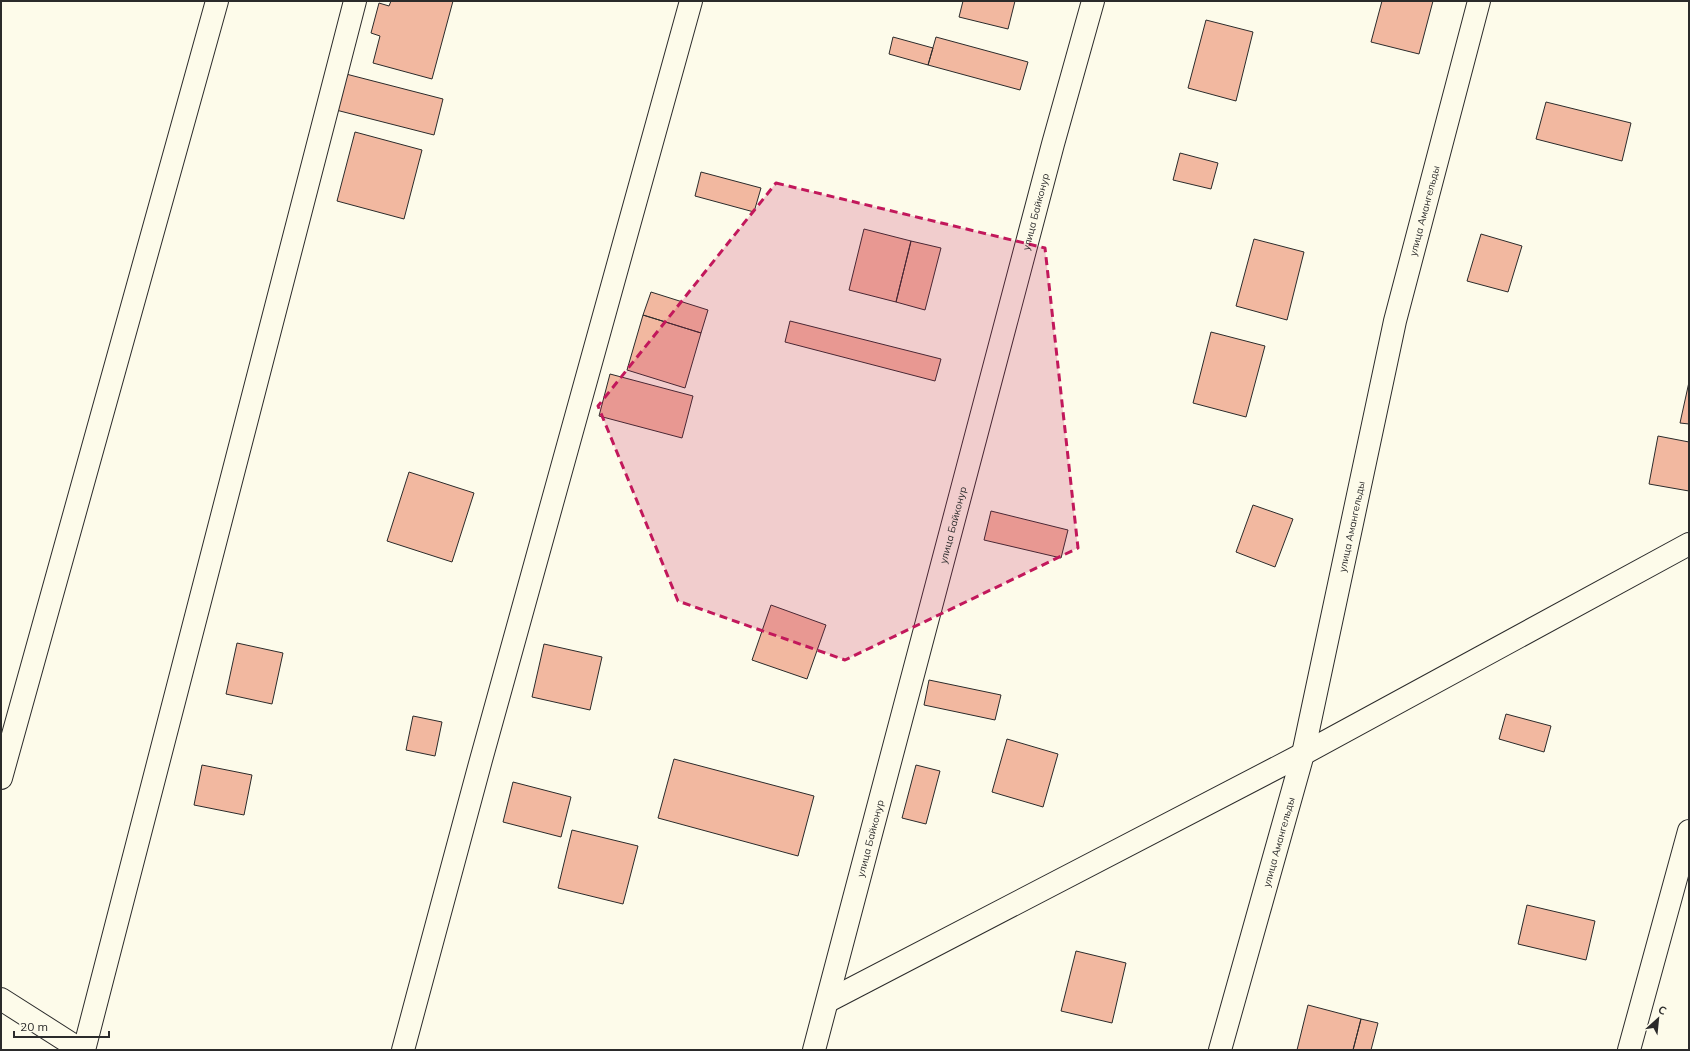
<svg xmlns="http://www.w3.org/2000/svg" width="1690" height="1051" font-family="Mulish,sans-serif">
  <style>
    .building { fill: #f2b8a0; stroke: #2b2b2b }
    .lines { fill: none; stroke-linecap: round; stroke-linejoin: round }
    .street-casing { stroke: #2b2b2b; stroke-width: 24 }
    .secondary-casing { stroke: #2b2b2b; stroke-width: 24 }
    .street { stroke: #fdfbea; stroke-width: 22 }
    .secondary { stroke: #fdfbea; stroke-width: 22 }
    .marked { fill: #c2185b; fill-opacity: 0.2; stroke: #c2185b; stroke-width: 3; stroke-dasharray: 8 5; stroke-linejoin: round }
    .labels { text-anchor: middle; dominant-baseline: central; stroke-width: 3; stroke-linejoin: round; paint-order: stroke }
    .street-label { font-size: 10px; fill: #2b2b2b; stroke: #fdfbea }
  </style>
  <rect width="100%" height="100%" fill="#fdfbea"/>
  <path class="building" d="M 391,1 L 453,1 L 432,79 L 373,63 L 380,36 L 371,33 L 379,3 L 389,6 Z
    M 963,1 L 1015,1 L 1008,29 L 959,17 Z
    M 1382,1 L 1433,1 L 1419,54 L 1371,42 Z
    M 1206,20 L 1253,32 L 1236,101 L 1188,88 Z
    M 893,37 L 933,48 L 928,65 L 889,54 Z
    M 936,37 L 1028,62 L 1020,90 L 928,65 Z
    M 346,74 L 443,99 L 434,135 L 336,110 Z
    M 1546,102 L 1631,123 L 1622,161 L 1536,139 Z
    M 355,132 L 422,150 L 404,219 L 337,201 Z
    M 1180,153 L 1218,163 L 1211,189 L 1173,180 Z
    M 701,172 L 761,188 L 754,212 L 695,196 Z
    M 864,229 L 911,241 L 896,302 L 849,290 Z
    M 1481,234 L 1522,246 L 1508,292 L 1467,281 Z
    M 1254,239 L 1304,252 L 1287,320 L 1236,306 Z
    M 911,241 L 941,248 L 925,310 L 896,302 Z
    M 651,292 L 708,310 L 701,333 L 643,315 Z
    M 643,315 L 701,333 L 685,388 L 627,370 Z
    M 790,321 L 941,359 L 935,381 L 785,342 Z
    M 1211,332 L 1265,346 L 1246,417 L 1193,403 Z
    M 610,374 L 693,396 L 682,438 L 599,416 Z
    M 1689,382 L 1689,424 L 1680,423 Z
    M 1658,436 L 1689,442 L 1689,491 L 1649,484 Z
    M 409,472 L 474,493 L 452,562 L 387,541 Z
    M 1253,505 L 1293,519 L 1275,567 L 1236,552 Z
    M 991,511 L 1068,530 L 1061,558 L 984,540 Z
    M 771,605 L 826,625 L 807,679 L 752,660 Z
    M 237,643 L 283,653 L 272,704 L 226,694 Z
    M 544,644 L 602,657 L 590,710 L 532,697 Z
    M 929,680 L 1001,695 L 995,720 L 924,705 Z
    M 1506,714 L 1551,726 L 1544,752 L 1499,739 Z
    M 413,716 L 442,722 L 435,756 L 406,750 Z
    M 1007,739 L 1058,754 L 1043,807 L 992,792 Z
    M 674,759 L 814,796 L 798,856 L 658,818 Z
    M 202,765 L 252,775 L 244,815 L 194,805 Z
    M 916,765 L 940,771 L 926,824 L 902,818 Z
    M 513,782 L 571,797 L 561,837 L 503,822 Z
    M 572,830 L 638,846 L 623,904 L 558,888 Z
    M 1527,905 L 1595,921 L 1586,960 L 1518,944 Z
    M 1076,951 L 1126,963 L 1112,1023 L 1061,1011 Z
    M 1308,1005 L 1361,1019 L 1353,1050 L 1297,1050 Z
    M 1361,1019 L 1378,1023 L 1371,1050 L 1353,1050 Z"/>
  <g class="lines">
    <g class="street-casing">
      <g id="street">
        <path d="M 1,999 L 81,1050"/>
        <path d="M 828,1001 L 1303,754 L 1689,544"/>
        <path d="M 84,1050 L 355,1"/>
        <path d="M 403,1050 L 481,760 L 691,1"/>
        <path id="s1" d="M 814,1050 L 1053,144 L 1093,1"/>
        <path id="s2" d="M 1220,1050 L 1303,754 L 1395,321 L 1479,1"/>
        <path d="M 1629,1050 L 1689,831"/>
      </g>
    </g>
    <g class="secondary-casing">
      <path id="secondary" d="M 1,778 L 217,1"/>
    </g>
    <use href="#street" class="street"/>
    <use href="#secondary" class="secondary"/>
  </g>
  <path class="marked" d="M 776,183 L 1045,248 L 1078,548 L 845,660 L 678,601 L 598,406 Z"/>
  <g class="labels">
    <g class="street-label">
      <text stroke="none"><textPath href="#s2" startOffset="864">улица Амангельды</textPath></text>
      <text stroke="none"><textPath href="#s1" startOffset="867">улица Байконур</textPath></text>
      <text stroke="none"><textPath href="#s1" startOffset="543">улица Байконур</textPath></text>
      <text stroke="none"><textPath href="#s2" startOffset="540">улица Амангельды</textPath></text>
      <text stroke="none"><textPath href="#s1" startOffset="219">улица Байконур</textPath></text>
      <text stroke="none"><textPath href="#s2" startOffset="216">улица Амангельды</textPath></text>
    </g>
  </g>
  <rect width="1690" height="1051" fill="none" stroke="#2b2b2b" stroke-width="4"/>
  <g transform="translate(1658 1019) rotate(27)" stroke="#fdfbea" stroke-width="3" paint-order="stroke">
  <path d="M0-3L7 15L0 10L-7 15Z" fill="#2b2b2b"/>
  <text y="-6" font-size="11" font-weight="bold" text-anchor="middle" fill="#2b2b2b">С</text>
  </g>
  <path d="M14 1031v6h95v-6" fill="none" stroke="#2b2b2b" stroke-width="2"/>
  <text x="20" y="1031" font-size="12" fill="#2b2b2b" stroke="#fdfbea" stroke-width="3" paint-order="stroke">20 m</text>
</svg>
